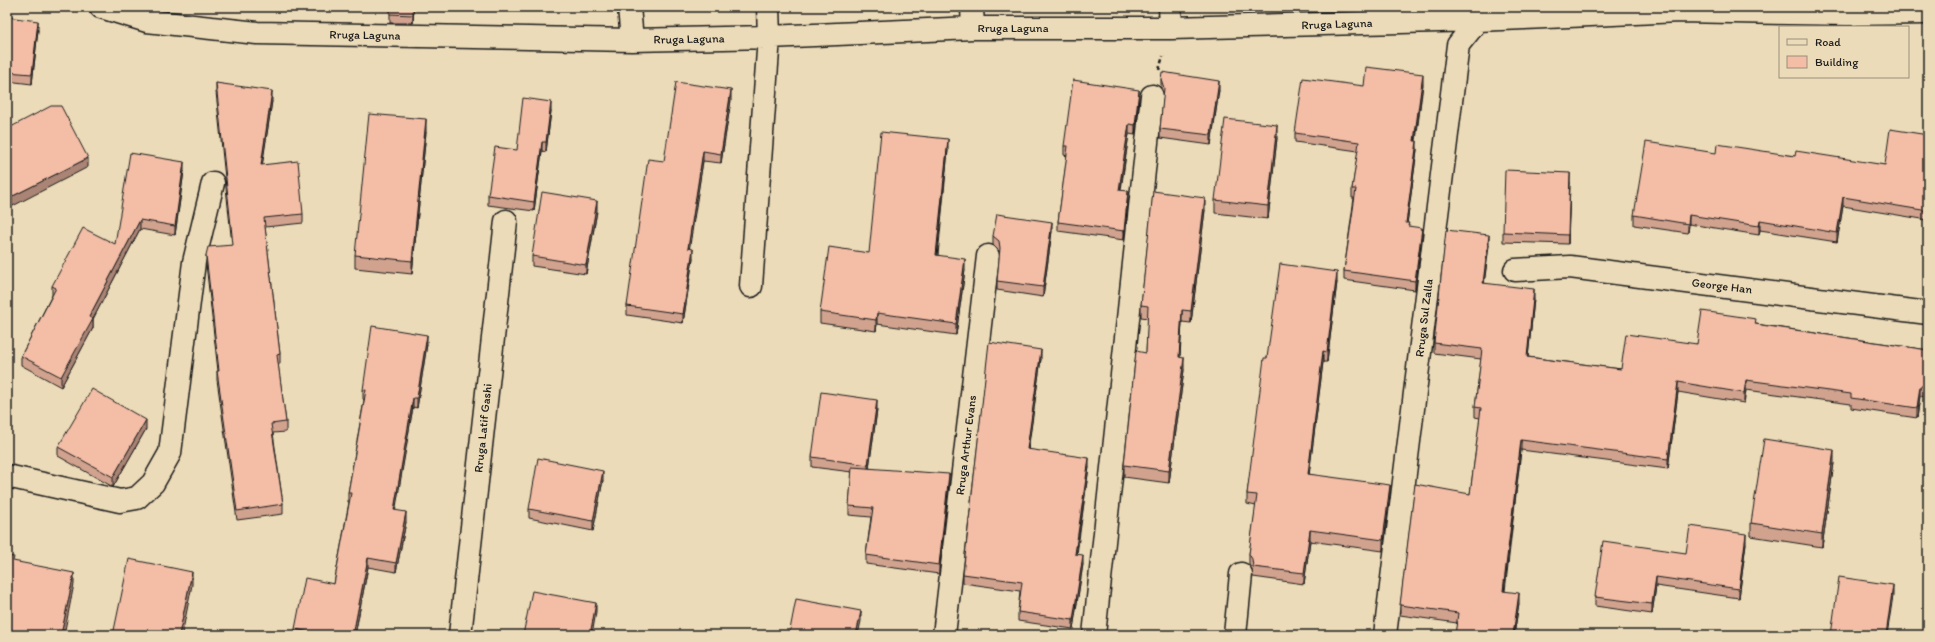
<svg xmlns="http://www.w3.org/2000/svg" width="1935" height="642" font-family="Itim,sans-serif">
  <style>
    .lines { fill: none; stroke-linecap: round; stroke-linejoin: round }
    .minor-casing { stroke: #1c1c1c; stroke-width: 25 }
    .path { stroke: #1c1c1c; stroke-width: 2.5; stroke-dasharray: 4 3; stroke-linecap: butt }
    .minor { stroke: #ecdbb8; stroke-width: 22 }
    .wall { fill: #d1a38f; stroke: #1c1c1c }
    .shaded-wall { fill: #aa8474; stroke: #1c1c1c }
    .building { fill: #f3bda6; stroke: #1c1c1c }
    .labels { text-anchor: middle; dominant-baseline: central; stroke-width: 3; stroke-linejoin: round; paint-order: stroke }
    .street-label { font-size: 12px; fill: #1c1c1c; stroke: #ecdbb8 }
  </style>
  <rect width="100%" height="100%" fill="#ecdbb8"/>
  <filter id="ink" filterUnits="userSpaceOnUse"><feTurbulence type="fractalNoise" baseFrequency=".025" numOctaves="2"/><feDisplacementMap in="SourceGraphic" scale="8" xChannelSelector="R" yChannelSelector="G"/><feConvolveMatrix kernelMatrix="1 2 1 2 8 2 1 2 1" color-interpolation-filters="sRGB"/></filter>
  <g filter="url(#ink)">
    <g class="lines">
      <g class="minor-casing">
        <path id="minor" d="M 101,7 L 147,21 L 257,33 L 632,40 L 769,37 L 973,28 L 1171,28 L 1478,20 L 1679,11 L 1847,14 L 1928,13
          M 629,7 L 632,40
          M 972,7 L 973,28
          M 1170,7 L 1171,28
          M 1515,270 L 1570,267 L 1928,313
          M 751,286 L 769,37 L 768,7
          M 7,476 L 120,501 L 137,498 L 153,483 L 170,453 L 194,262 L 213,183
          M 460,635 L 506,221
          M 944,635 L 988,256
          M 1094,635 L 1152,96
          M 1235,635 L 1241,574
          M 1385,635 L 1458,45 L 1478,20 L 1479,10"/>
      </g>
      <path class="path" d="M 1159,70 L 1163,56"/>
      <use href="#minor" class="minor"/>
    </g>
    <path class="wall" d="M 390,7 L 414,7 L 413,23 L 390,23 Z
      M 7,17 L 38,30 L 32,84 L 7,81 Z
      M 1161,79 L 1219,90 L 1211,145 L 1160,138 L 1160,129 L 1164,95 L 1161,88 Z
      M 216,83 L 272,101 L 262,165 L 303,214 L 303,223 L 265,227 L 280,354 L 280,364 L 278,364 L 286,422 L 286,432 L 273,433 L 283,504 L 283,514 L 237,520 L 217,380 L 217,371 L 218,371 L 206,264 L 206,255 L 232,245 L 216,92 Z
      M 1423,84 L 1416,141 L 1417,150 L 1407,223 L 1409,226 L 1422,237 L 1415,290 L 1344,280 L 1344,271 L 1354,198 L 1352,198 L 1352,189 L 1358,151 L 1295,142 L 1295,133 L 1364,86 Z
      M 1139,99 L 1135,135 L 1129,134 L 1121,190 L 1128,200 L 1124,240 L 1058,231 L 1058,222 L 1067,156 L 1064,155 L 1064,146 Z
      M 731,100 L 721,163 L 703,161 L 689,248 L 693,258 L 683,323 L 627,315 L 627,306 L 664,161 Z
      M 551,111 L 546,152 L 542,151 L 534,211 L 488,205 L 488,195 L 517,150 Z
      M 426,132 L 412,274 L 355,268 L 355,255 Z
      M 1928,135 L 1928,220 L 1843,206 L 1837,242 L 1760,230 L 1759,235 L 1689,224 L 1688,233 L 1634,225 L 1634,215 L 1716,153 L 1795,156 L 1885,165 Z
      M 1277,138 L 1268,219 L 1215,213 L 1215,200 Z
      M 948,150 L 938,255 L 965,270 L 956,335 L 877,324 L 876,331 L 820,323 L 820,312 L 869,253 Z
      M 184,171 L 175,235 L 140,229 L 93,319 L 93,328 L 61,387 L 21,365 L 21,356 L 52,295 L 52,286 L 115,244 Z
      M 1570,182 L 1568,244 L 1503,242 L 1503,232 Z
      M 1205,210 L 1191,323 L 1182,322 L 1180,357 L 1184,370 L 1169,483 L 1124,477 L 1124,465 L 1146,353 L 1148,318 L 1141,317 L 1141,305 Z
      M 597,211 L 586,274 L 532,266 L 532,256 Z
      M 1052,231 L 1043,297 L 997,290 L 997,281 L 1000,253 L 999,251 L 993,245 L 993,236 Z
      M 1489,245 L 1484,283 L 1534,299 L 1528,357 L 1621,369 L 1756,324 L 1928,350 L 1928,397 L 1920,396 L 1917,418 L 1851,408 L 1851,404 L 1746,390 L 1744,403 L 1678,392 L 1668,469 L 1521,450 L 1505,591 L 1519,603 L 1514,635 L 1455,635 L 1457,623 L 1400,615 L 1400,605 L 1470,494 L 1480,418 L 1475,417 L 1475,407 L 1481,359 L 1434,353 L 1434,343 Z
      M 1337,282 L 1327,362 L 1323,362 L 1309,474 L 1390,495 L 1383,551 L 1310,541 L 1304,584 L 1253,577 L 1252,569 L 1249,565 L 1249,554 L 1256,506 L 1247,504 L 1247,494 L 1267,358 Z
      M 427,344 L 417,408 L 413,407 L 395,510 L 406,522 L 396,572 L 368,567 L 355,635 L 295,635 L 295,629 L 334,584 L 349,502 L 348,502 L 348,493 L 364,400 L 363,399 L 363,390 Z
      M 1041,359 L 1028,449 L 1089,467 L 1077,554 L 1083,564 L 1073,629 L 1018,621 L 1018,612 L 1020,591 L 963,583 L 963,574 Z
      M 877,410 L 869,468 L 949,484 L 939,574 L 866,564 L 866,555 L 871,517 L 849,515 L 849,506 L 852,472 L 812,467 L 812,457 Z
      M 146,429 L 113,487 L 58,456 L 58,447 Z
      M 1834,463 L 1822,547 L 1751,536 L 1751,523 Z
      M 603,480 L 593,531 L 529,518 L 529,509 Z
      M 1746,543 L 1739,598 L 1656,586 L 1652,614 L 1595,606 L 1595,597 L 1686,553 Z"/>
    <path class="shaded-wall" d="M 413,7 L 414,7 L 413,23 Z
      M 38,21 L 38,30 L 32,84 L 32,74 Z
      M 1423,74 L 1423,84 L 1414,150 L 1414,141 Z
      M 1219,81 L 1219,90 L 1211,145 L 1211,135 Z
      M 731,90 L 731,100 L 721,163 L 721,154 Z
      M 1139,90 L 1139,99 L 1135,135 L 1135,125 Z
      M 272,91 L 272,101 L 261,174 L 261,165 Z
      M 551,102 L 551,111 L 546,152 L 546,142 Z
      M 426,119 L 426,132 L 412,274 L 412,261 Z
      M 1129,124 L 1129,134 L 1119,199 L 1119,190 Z
      M 1277,125 L 1277,138 L 1268,219 L 1268,206 Z
      M 948,139 L 948,150 L 936,266 L 936,255 Z
      M 1417,141 L 1417,150 L 1406,232 L 1406,223 Z
      M 542,142 L 542,151 L 534,211 L 534,202 Z
      M 703,151 L 703,161 L 688,258 L 688,248 Z
      M 88,158 L 88,167 L 7,209 L 7,199 Z
      M 184,162 L 184,171 L 175,235 L 175,226 Z
      M 1570,173 L 1570,182 L 1568,244 L 1568,235 Z
      M 1128,191 L 1128,200 L 1124,240 L 1124,231 Z
      M 1843,197 L 1843,206 L 1837,242 L 1837,233 Z
      M 1205,198 L 1205,210 L 1191,323 L 1191,311 Z
      M 597,201 L 597,211 L 586,274 L 586,265 Z
      M 1689,215 L 1689,224 L 1688,233 L 1688,224 Z
      M 140,220 L 140,229 L 93,319 L 93,328 L 61,387 L 61,377 L 89,317 Z
      M 1760,220 L 1760,230 L 1759,235 L 1759,226 Z
      M 1052,222 L 1052,231 L 1043,297 L 1043,287 Z
      M 1422,228 L 1422,237 L 1415,290 L 1415,281 Z
      M 1489,235 L 1489,245 L 1483,293 L 1483,283 Z
      M 693,249 L 693,258 L 683,323 L 683,314 Z
      M 965,259 L 965,270 L 956,335 L 956,324 Z
      M 1337,272 L 1337,282 L 1327,362 L 1327,352 Z
      M 1534,289 L 1534,299 L 1527,367 L 1527,357 Z
      M 1182,310 L 1182,322 L 1179,369 L 1179,357 Z
      M 877,313 L 877,324 L 876,331 L 876,320 Z
      M 427,335 L 427,344 L 417,408 L 417,398 Z
      M 1041,350 L 1041,359 L 1027,458 L 1027,449 Z
      M 1323,351 L 1323,362 L 1308,484 L 1308,474 Z
      M 1184,358 L 1184,370 L 1169,483 L 1169,471 Z
      M 1746,380 L 1746,390 L 1744,403 L 1744,393 Z
      M 1678,382 L 1678,392 L 1668,469 L 1668,459 Z
      M 1920,386 L 1920,396 L 1917,418 L 1917,408 Z
      M 413,398 L 413,407 L 394,519 L 394,510 Z
      M 877,400 L 877,410 L 868,475 L 868,465 Z
      M 146,420 L 146,429 L 113,487 L 113,477 Z
      M 1521,440 L 1521,450 L 1503,601 L 1503,591 Z
      M 1834,450 L 1834,463 L 1822,547 L 1822,534 Z
      M 1089,458 L 1089,467 L 1075,563 L 1075,554 Z
      M 603,471 L 603,480 L 593,531 L 593,521 Z
      M 949,474 L 949,484 L 939,574 L 939,565 Z
      M 1390,485 L 1390,495 L 1383,551 L 1383,540 Z
      M 406,512 L 406,522 L 396,572 L 396,563 Z
      M 1310,530 L 1310,541 L 1304,584 L 1304,573 Z
      M 1746,534 L 1746,543 L 1739,598 L 1739,589 Z
      M 1083,555 L 1083,564 L 1073,629 L 1073,620 Z
      M 368,558 L 368,567 L 355,635 L 353,635 Z
      M 192,572 L 192,585 L 182,635 L 179,635 Z
      M 74,573 L 74,584 L 64,635 L 61,635 Z
      M 1656,577 L 1656,586 L 1652,614 L 1652,604 Z
      M 1893,585 L 1893,596 L 1887,635 L 1886,635 Z
      M 1519,593 L 1519,603 L 1514,635 L 1513,635 Z
      M 596,603 L 596,612 L 592,635 L 590,635 Z
      M 861,611 L 861,621 L 858,635 L 856,635 Z"/>
    <path class="building" d="M 390,7 L 413,7 L 413,15 L 390,14 Z
      M 7,17 L 38,21 L 32,74 L 7,72 Z
      M 1366,67 L 1423,74 L 1414,141 L 1417,141 L 1406,223 L 1409,223 L 1408,226 L 1422,228 L 1415,281 L 1344,271 L 1356,189 L 1352,189 L 1359,142 L 1295,133 L 1303,78 L 1364,86 Z
      M 1162,72 L 1219,81 L 1211,135 L 1160,129 L 1164,88 L 1161,79 Z
      M 1073,80 L 1139,90 L 1135,125 L 1129,124 L 1119,190 L 1128,191 L 1124,231 L 1058,222 L 1068,146 L 1064,146 Z
      M 676,82 L 731,90 L 721,154 L 703,151 L 688,248 L 693,249 L 683,314 L 627,306 L 648,159 L 664,161 Z
      M 216,83 L 272,91 L 261,165 L 298,161 L 303,214 L 264,218 L 280,354 L 277,355 L 286,422 L 271,424 L 283,504 L 237,511 L 217,371 L 219,371 L 206,255 L 208,247 L 233,245 Z
      M 523,98 L 551,102 L 546,142 L 542,142 L 534,202 L 488,195 L 495,147 L 517,150 Z
      M 51,106 L 61,106 L 88,158 L 7,199 L 7,129 Z
      M 369,114 L 426,119 L 412,261 L 355,255 Z
      M 1225,119 L 1277,125 L 1268,206 L 1215,200 Z
      M 1890,129 L 1928,135 L 1928,211 L 1843,197 L 1837,233 L 1760,220 L 1759,226 L 1689,215 L 1688,224 L 1634,215 L 1646,142 L 1716,153 L 1717,144 L 1795,156 L 1796,151 L 1885,165 Z
      M 881,132 L 948,139 L 936,255 L 965,259 L 956,324 L 877,313 L 876,320 L 820,312 L 829,247 L 869,253 Z
      M 130,153 L 184,162 L 175,226 L 140,220 L 89,317 L 93,319 L 61,377 L 21,356 L 56,288 L 52,286 L 83,228 L 115,244 Z
      M 1505,170 L 1570,173 L 1568,235 L 1503,232 Z
      M 1153,191 L 1205,198 L 1191,311 L 1182,310 L 1179,357 L 1184,358 L 1169,471 L 1124,465 L 1136,351 L 1146,353 L 1148,306 L 1141,305 Z
      M 542,192 L 597,201 L 586,265 L 532,256 Z
      M 997,214 L 1052,222 L 1043,287 L 997,281 L 1000,248 L 999,241 L 993,236 Z
      M 1446,230 L 1489,235 L 1483,283 L 1534,289 L 1527,357 L 1621,369 L 1626,334 L 1697,344 L 1702,311 L 1756,319 L 1755,324 L 1928,350 L 1928,386 L 1920,386 L 1917,408 L 1851,398 L 1851,394 L 1746,380 L 1744,393 L 1678,382 L 1668,459 L 1521,440 L 1503,591 L 1519,593 L 1513,635 L 1455,635 L 1458,613 L 1400,605 L 1415,484 L 1470,494 L 1481,408 L 1475,407 L 1482,349 L 1434,343 Z
      M 1280,264 L 1337,272 L 1327,352 L 1323,351 L 1308,474 L 1390,485 L 1383,540 L 1310,530 L 1304,573 L 1253,567 L 1252,559 L 1249,554 L 1257,495 L 1247,494 L 1264,358 L 1267,358 Z
      M 372,326 L 427,335 L 417,398 L 413,398 L 394,510 L 406,512 L 396,563 L 368,558 L 353,635 L 325,635 L 295,629 L 305,578 L 334,584 L 351,493 L 348,493 L 366,390 L 363,390 Z
      M 989,342 L 1041,350 L 1027,449 L 1089,458 L 1075,554 L 1083,555 L 1073,620 L 1018,612 L 1022,582 L 963,574 Z
      M 92,389 L 146,420 L 113,477 L 58,447 Z
      M 821,392 L 877,400 L 868,465 L 812,457 Z
      M 1764,439 L 1834,450 L 1822,534 L 1751,523 Z
      M 538,458 L 603,471 L 593,521 L 529,509 Z
      M 852,467 L 949,474 L 939,565 L 866,555 L 873,508 L 849,506 Z
      M 1690,526 L 1746,534 L 1739,589 L 1656,577 L 1652,604 L 1595,597 L 1603,541 L 1686,553 Z
      M 7,556 L 14,557 L 13,561 L 74,573 L 61,635 L 7,635 Z
      M 129,559 L 192,572 L 179,635 L 113,635 Z
      M 1839,577 L 1893,585 L 1886,635 L 1831,635 Z
      M 532,591 L 596,603 L 590,635 L 523,635 Z
      M 796,599 L 861,611 L 856,635 L 789,635 Z"/>
  </g>
  <g class="labels">
    <g class="street-label">
      <text transform="translate(1337 24) rotate(-2)">Rruga Laguna</text>
      <text x="1013" y="28">Rruga Laguna</text>
      <text transform="translate(365 35) rotate(1)">Rruga Laguna</text>
      <text transform="translate(689 39) rotate(-1)">Rruga Laguna</text>
      <text transform="translate(1722 286) rotate(7)">George Han</text>
      <text transform="translate(1424 318) rotate(-83)">Rruga Sul Zalla</text>
      <text transform="translate(483 428) rotate(-84)">Rruga Latif Gashi</text>
      <text transform="translate(966 445) rotate(-83)">Rruga Arthur Evans</text>
    </g>
  </g>
  <rect width="1935" height="642" fill="none" stroke="#ecdbb8" stroke-width="24"/>
  <rect x="12" y="12" width="1911" height="618" fill="none" stroke="#1c1c1c" stroke-width="1.5" filter="url(#ink)"/>
  <rect x="1779" y="26" width="130" height="52" fill="#ecdbb8" stroke="#998f7a"/>
  <rect x="1787" y="39" width="20" height="6" fill="#ecdbb8" stroke="#998f7a"/>
  <text x="1815" y="46" font-size="12" fill="#1c1c1c">Road</text>
  <rect x="1787" y="56" width="20" height="12" fill="#f3bda6" stroke="#998f7a"/>
  <text x="1815" y="66" font-size="12" fill="#1c1c1c">Building</text>
</svg>
